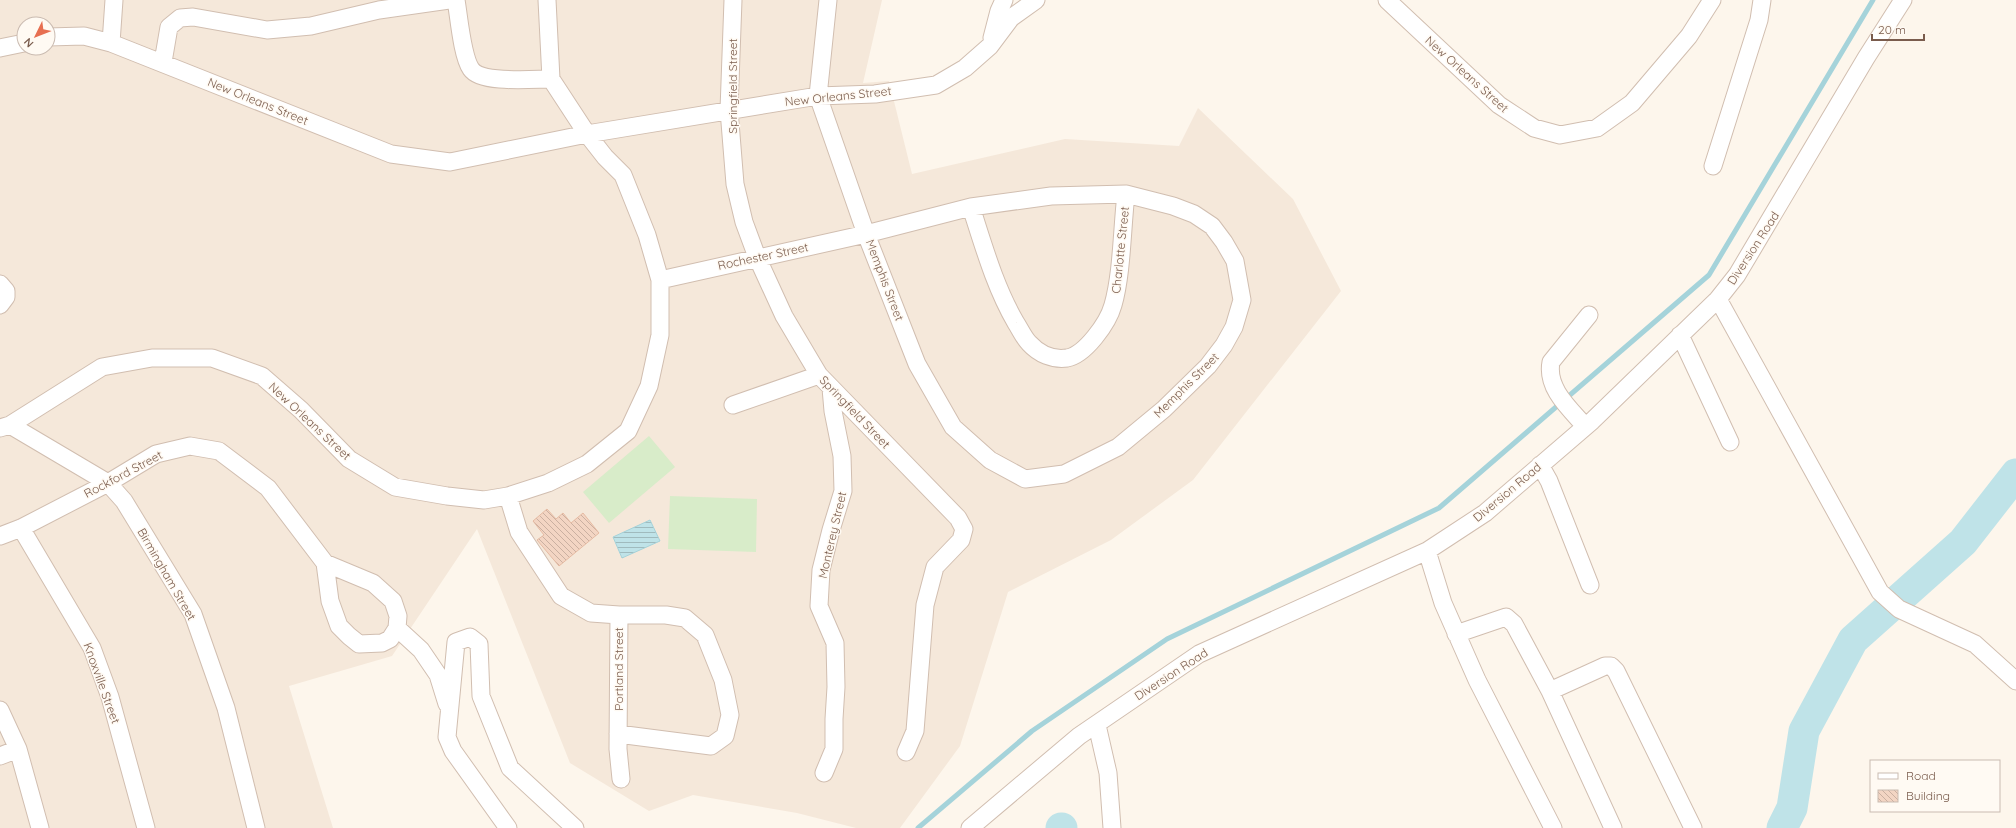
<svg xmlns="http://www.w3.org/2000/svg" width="2016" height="828" font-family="Quicksand,sans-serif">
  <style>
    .residential { fill: #f5e8da; fill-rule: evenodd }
    .pitch { fill: #d8ecc9 }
    .water { fill: url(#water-rules); stroke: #a5d3da }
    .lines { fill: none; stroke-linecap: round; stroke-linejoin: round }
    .stream { stroke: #a5d3da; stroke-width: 5 }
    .river { stroke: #bfe3e8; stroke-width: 31 }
    .building { fill: url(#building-back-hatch); stroke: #e6bba3 }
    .minor-casing { stroke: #d1beb0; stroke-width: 19 }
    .minor { stroke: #fff; stroke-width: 17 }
    .labels { text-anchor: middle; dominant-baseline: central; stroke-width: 3; stroke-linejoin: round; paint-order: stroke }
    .street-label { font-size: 12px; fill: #7a5c4d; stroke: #fffaf3 }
  </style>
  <defs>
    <pattern id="water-rules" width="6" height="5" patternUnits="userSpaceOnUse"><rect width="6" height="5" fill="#bfe3e8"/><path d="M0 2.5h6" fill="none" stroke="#a0bbbe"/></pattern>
    <pattern id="building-back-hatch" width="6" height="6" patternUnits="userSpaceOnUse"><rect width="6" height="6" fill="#f3d5c3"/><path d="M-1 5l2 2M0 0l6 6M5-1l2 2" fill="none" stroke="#cab0a1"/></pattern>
  </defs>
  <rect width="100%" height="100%" fill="#fdf6ec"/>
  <path class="residential" d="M 0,0 L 882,0 L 863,83 L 889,81 L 912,174 L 1065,139 L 1179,146 L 1198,108 L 1293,199 L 1341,291 L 1193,480 L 1111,540 L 1008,592 L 960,746 L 900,828 L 856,828 L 797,813 L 693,795 L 649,811 L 570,763 L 477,529 L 392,656 L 289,686 L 333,828 L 0,828 ZM 24,24 L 48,24 L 48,48 L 24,48 Z"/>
  <path class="pitch" d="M 649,436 L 675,467 L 609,523 L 583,492 Z
    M 670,496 L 757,499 L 756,552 L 668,549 Z"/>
  <path class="water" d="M 650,520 L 660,541 L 622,558 L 613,537 Z"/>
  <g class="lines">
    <path class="stream" d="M 918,828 L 1032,731 L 1167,639 L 1439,508 L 1709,275 L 1873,0"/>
    <path class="river" d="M 1061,828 L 1062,828
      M 1782,828 L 1792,808 L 1804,731 L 1853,640 L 1963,542 L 2016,474"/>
  </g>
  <path class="building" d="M 547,509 L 556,519 L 563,513 L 571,523 L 583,513 L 599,533 L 559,566 L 537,540 L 544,535 L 533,521 Z"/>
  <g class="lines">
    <g class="minor-casing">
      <path id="minor" d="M 456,0 C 459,17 462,56 471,69 C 481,84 533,79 551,79
        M 733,0 L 729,110 L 735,184 L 744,222 L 757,257 L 784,316 L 819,375 L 958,518 L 964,529 L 961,540 L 935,567 L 925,605 L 915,731 L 906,752
        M 1387,0 L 1499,105 L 1534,128 L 1560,135 L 1597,128 L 1632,103 L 1689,36 L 1712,0
        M 48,37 L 84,36 L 111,43 L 391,154 L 450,162 L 587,134 L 818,96 L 875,94 L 936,85 L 965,68 L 990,46 L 1011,18 L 1036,0
        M 992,38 L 999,11 L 1004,0
        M 111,43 L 114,0
        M 0,48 L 24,43
        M 163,62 L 169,27 L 180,18 L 193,17 L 267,30 L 311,26 L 379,10 L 449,0
        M 1713,166 L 1759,20 L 1762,0
        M 971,207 C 984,247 995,287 1016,323 C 1020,329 1024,338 1029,343 C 1039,354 1053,360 1067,358 C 1085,355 1108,323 1113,305 C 1122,274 1122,228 1126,194
        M 660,280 L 866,234 L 971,207 L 1051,196 L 1126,194 L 1173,206 L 1194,214 L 1212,226 L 1224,242 L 1235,261 L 1242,300 L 1234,327 L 1224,345 L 1208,366 L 1164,409 L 1118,447 L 1064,474 L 1025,479 L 990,460 L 953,427 L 917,364 L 866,234 L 818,96 L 828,0
        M 0,284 L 6,291 L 6,297 L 0,305
        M 1718,299 L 1880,592 L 1899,609 L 1975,644 L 2016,681
        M 1680,335 L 1730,442
        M 733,405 L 819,375
        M 10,425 L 108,483 L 124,501 L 193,614 L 226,708 L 256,828
        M 1585,426 C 1569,408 1546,388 1551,362 L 1589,315
        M 0,428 L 10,425 L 102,367 L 152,358 L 212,358 L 262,376 L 301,410 L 349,459 L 395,487 L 447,496 L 484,500 L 508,496 L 548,483 L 587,464 L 628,431 L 649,386 L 660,335 L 660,280 L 647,235 L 623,175 L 605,157 L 587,134 L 551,79 L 547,0
        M 1540,465 L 1549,481 L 1590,585
        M 508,496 L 519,532 L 561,596 L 591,613 L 619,615 L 618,749 L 621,779
        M 21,528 L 92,648 L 110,697 L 146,828
        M 0,536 L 21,528 L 108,483 L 156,454 L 190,446 L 219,451 L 268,488 L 325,563 L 330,601 L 339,626 L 349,636 L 359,644 L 382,643 L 390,639 L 397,628 L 398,616 L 393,601 L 373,583 L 325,563
        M 1427,551 L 1443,603 L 1477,680 L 1553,828
        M 397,628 L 421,650 L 438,675 L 447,704
        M 1456,634 L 1506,617 L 1514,624 L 1550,691 L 1613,828
        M 1550,691 L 1605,666 L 1611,666 L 1616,671 L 1693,828
        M 0,710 L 18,749 L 40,828
        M 1097,725 L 1108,773 L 1112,828
        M 618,734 L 711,746 L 725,736 L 730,715 L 723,680 L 705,635 L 685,618 L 666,615 L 619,615
        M 0,756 L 18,749
        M 824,773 L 834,749 L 834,719 L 836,687 L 835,643 L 819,606 L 821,570 L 831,530 L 843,491 L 842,456 L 833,411 L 831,388
        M 508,828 L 453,751 L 447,737 L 456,642 L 470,637 L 479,644 L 481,696 L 510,768 L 575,828
        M 970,828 L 1079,736 L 1199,654 L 1427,551 L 1485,513 L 1592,421 L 1718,299 L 1737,275 L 1866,58 L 1903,0"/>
    </g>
    <use href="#minor" class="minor"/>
  </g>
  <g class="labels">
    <g class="street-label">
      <text transform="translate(1467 74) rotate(42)">New Orleans Street</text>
      <text transform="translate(732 86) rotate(-90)">Springfield Street</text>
      <text transform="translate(838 96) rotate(-6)">New Orleans Street</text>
      <text transform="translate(258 101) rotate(22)">New Orleans Street</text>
      <text transform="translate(1753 248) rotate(-57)">Diversion Road</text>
      <text transform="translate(1120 250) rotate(-84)">Charlotte Street</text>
      <text transform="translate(763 256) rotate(-12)">Rochester Street</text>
      <text transform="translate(885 280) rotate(69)">Memphis Street</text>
      <text transform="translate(1186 385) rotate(-45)">Memphis Street</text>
      <text transform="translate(855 412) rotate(46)">Springfield Street</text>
      <text transform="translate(310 421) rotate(43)">New Orleans Street</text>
      <text transform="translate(123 474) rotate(-28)">Rockford Street</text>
      <text transform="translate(1507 492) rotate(-40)">Diversion Road</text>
      <text transform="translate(832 535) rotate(-77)">Monterey Street</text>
      <text transform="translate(167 574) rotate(60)">Birmingham Street</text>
      <text transform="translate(618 669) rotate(-90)">Portland Street</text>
      <text transform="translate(1171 674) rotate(-33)">Diversion Road</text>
      <text transform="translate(102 683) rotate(70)">Knoxville Street</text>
    </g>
  </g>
  <rect x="1870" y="760" width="130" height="52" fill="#fffaf3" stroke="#cabbb1"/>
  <rect x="1878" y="773" width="20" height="6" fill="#ffffff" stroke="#cabbb1"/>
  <text x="1906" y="780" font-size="12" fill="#7a5c4d">Road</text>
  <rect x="1878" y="790" width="20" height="12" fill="url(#building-back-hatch)" stroke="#cabbb1"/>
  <text x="1906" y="800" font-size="12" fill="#7a5c4d">Building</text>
  <g transform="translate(36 36) rotate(227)"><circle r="19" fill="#fffaf3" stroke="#cabbb1"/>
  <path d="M0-3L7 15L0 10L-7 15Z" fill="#e76f51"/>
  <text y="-6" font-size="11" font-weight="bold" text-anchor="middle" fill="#7a5c4d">N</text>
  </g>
  <path d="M1872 34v6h52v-6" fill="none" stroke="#7a5c4d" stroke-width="2"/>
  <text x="1878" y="34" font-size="12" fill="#7a5c4d" stroke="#fffaf3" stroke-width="3" paint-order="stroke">20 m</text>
</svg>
